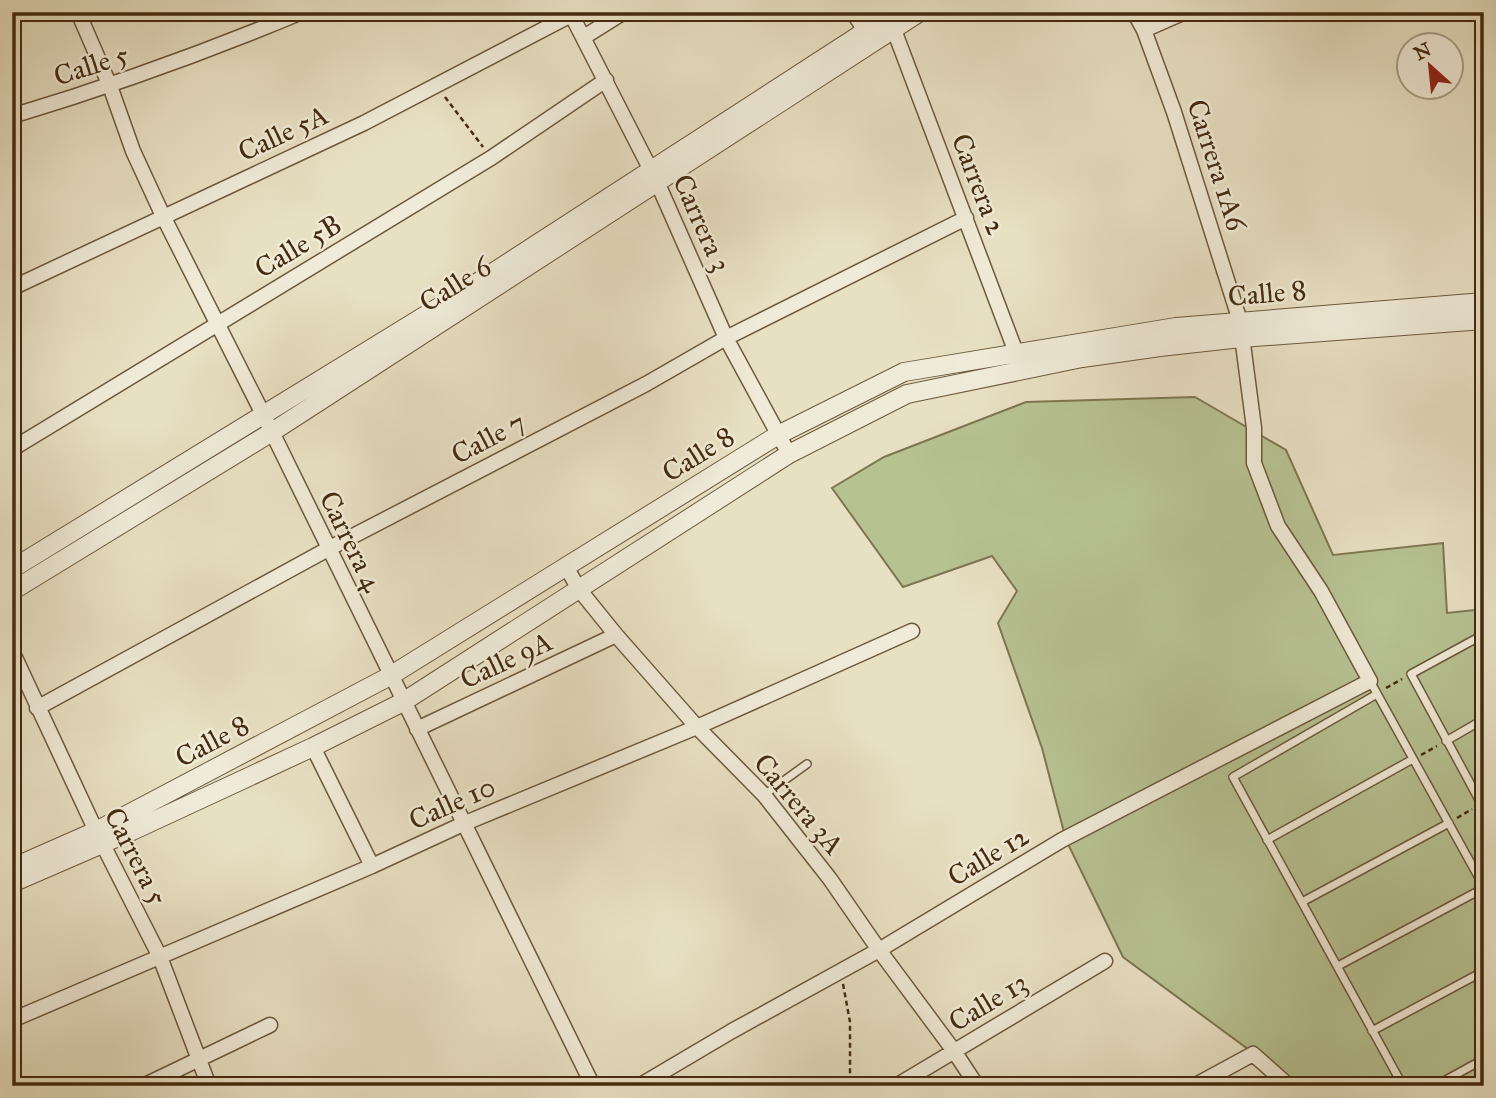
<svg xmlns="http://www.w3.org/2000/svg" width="1496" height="1098" font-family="'IM FELL Great Primer',serif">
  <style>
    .green { fill: #b7c293; stroke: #7e7651; stroke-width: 2 }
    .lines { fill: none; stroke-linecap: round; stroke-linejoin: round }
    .service-casing { stroke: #6d583c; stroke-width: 10 }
    .minor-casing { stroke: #6d583c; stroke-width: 17 }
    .tertiary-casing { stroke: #6d583c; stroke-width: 20 }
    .path { stroke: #442b0f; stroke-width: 2.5; stroke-dasharray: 5 3.5; stroke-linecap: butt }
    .service { stroke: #f0ebd8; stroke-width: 7 }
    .minor { stroke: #f0ebd8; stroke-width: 14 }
    .tertiary { stroke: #f0ebd8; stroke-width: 18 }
    .labels { text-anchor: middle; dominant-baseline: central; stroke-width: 5; stroke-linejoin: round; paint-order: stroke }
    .street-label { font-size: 28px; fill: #442b0f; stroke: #f0ebd8 }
  </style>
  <rect width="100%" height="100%" fill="#e8e0c3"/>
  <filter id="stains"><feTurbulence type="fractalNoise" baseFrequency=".00286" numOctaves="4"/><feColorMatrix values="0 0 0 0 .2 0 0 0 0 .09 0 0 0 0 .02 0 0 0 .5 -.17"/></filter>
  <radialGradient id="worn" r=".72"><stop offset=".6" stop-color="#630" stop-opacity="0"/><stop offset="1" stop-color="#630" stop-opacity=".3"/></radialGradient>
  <path class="green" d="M 1195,397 L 1286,450 L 1333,555 L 1443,543 L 1447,613 L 1484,609 L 1484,1086 L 1298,1086 L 1123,957 L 1066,840 L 1042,748 L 998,623 L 1017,591 L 992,556 L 903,587 L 832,488 L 884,457 L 1026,402 Z"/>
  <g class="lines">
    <g class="service-casing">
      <path id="service" d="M 1484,645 L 1479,637 L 1411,674 L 1484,809
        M 1370,681 L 1484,887
        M 1377,694 L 1233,777 L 1403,1086
        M 1446,741 L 1484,719
        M 764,795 L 807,764
        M 1267,840 L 1413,759
        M 1302,902 L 1449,823
        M 1338,966 L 1484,888
        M 1372,1031 L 1484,971
        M 1435,1086 L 1484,1059"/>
    </g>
    <g class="minor-casing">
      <path id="minor" d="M 78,12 L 110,86 L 133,151 L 163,216 L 272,432 L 593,1086
        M 570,12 L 658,184 L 726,338 L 789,454
        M 853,12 L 865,31
        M 891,22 L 1020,363
        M 1144,30 L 1185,12
        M 584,37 L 624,12
        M 12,116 C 112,86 206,52 302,12
        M 12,288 L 364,123 L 571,15
        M 12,449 L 491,158 L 606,80
        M 567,568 L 578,588 L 616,635 L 697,727 L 764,795 L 830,879 L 879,950 L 954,1051 L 977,1086
        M 12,651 L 96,831 L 160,957 L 209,1086
        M 37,708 L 328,549 L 646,384 L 726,338 L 966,218
        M 417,729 L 616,635
        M 313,747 L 372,866
        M 12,1020 L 372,866 L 463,824 L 697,727 L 912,631
        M 143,1086 L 270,1025
        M 639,1086 L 732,1031 L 879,950 L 1062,840 L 1370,681 L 1321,591 L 1278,526 L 1254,463 L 1254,428 L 1240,321 L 1174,112 L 1144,30 L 1134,12
        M 896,1086 L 1105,961
        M 1194,1086 L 1253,1054 L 1289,1086"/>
    </g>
    <g class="tertiary-casing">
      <path id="tertiary" d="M 12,569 L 452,299 L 895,12
        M 12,591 L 272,432 L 920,12
        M 12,868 L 96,831 L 390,676 L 778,435 L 904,372 L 1176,327 L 1484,302
        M 12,883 L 132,831 L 313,747 L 403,702 L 789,454 L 907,394 L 1082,358 L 1160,347 L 1241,338 L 1484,320"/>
    </g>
    <path class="path" d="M 445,97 L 483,147
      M 1386,688 L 1402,679
      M 1421,755 L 1437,746
      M 1457,818 L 1472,809
      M 843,984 L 850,1022 L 850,1086"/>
    <use href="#service" class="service"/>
    <use href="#minor" class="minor"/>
    <use href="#tertiary" class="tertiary"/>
  </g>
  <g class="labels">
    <g class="street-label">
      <text transform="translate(91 65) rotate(-18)">Calle 5</text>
      <text transform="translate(283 133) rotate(-25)">Calle 5A</text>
      <text transform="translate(1217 165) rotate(72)">Carrera 1A6</text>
      <text transform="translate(979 184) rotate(69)">Carrera 2</text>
      <text transform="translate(702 223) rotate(66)">Carrera 3</text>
      <text transform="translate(298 246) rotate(-31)">Calle 5B</text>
      <text transform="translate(455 284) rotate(-32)">Calle 6</text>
      <text transform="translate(1267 293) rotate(-5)">Calle 8</text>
      <text transform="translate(488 438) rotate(-28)">Calle 7</text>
      <text transform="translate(698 454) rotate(-32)">Calle 8</text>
      <text transform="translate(351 541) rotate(64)">Carrera 4</text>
      <text transform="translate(506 660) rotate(-25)">Calle 9A</text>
      <text transform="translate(212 741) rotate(-28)">Calle 8</text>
      <text transform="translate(452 803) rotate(-24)">Calle 10</text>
      <text transform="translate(799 804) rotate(50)">Carrera 3A</text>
      <text transform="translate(136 856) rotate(63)">Carrera 5</text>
      <text transform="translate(988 856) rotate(-31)">Calle 12</text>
      <text transform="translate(988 1002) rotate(-31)">Calle 13</text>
    </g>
  </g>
  <rect width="1496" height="1098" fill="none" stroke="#e8e0c3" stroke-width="42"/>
  <rect x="14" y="14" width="1468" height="1070" fill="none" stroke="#442b0f" stroke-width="3.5"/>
  <rect x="21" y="21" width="1454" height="1056" fill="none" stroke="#442b0f" stroke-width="2"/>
  <g transform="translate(1430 66) rotate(333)"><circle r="33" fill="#f0ebd8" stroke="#ab9e88" stroke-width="2"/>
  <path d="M0-5L12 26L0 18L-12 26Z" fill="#8f2418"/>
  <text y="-10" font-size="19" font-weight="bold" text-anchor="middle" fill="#442b0f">N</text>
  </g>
  <rect width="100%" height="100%" filter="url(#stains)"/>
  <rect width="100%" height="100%" fill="url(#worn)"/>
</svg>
